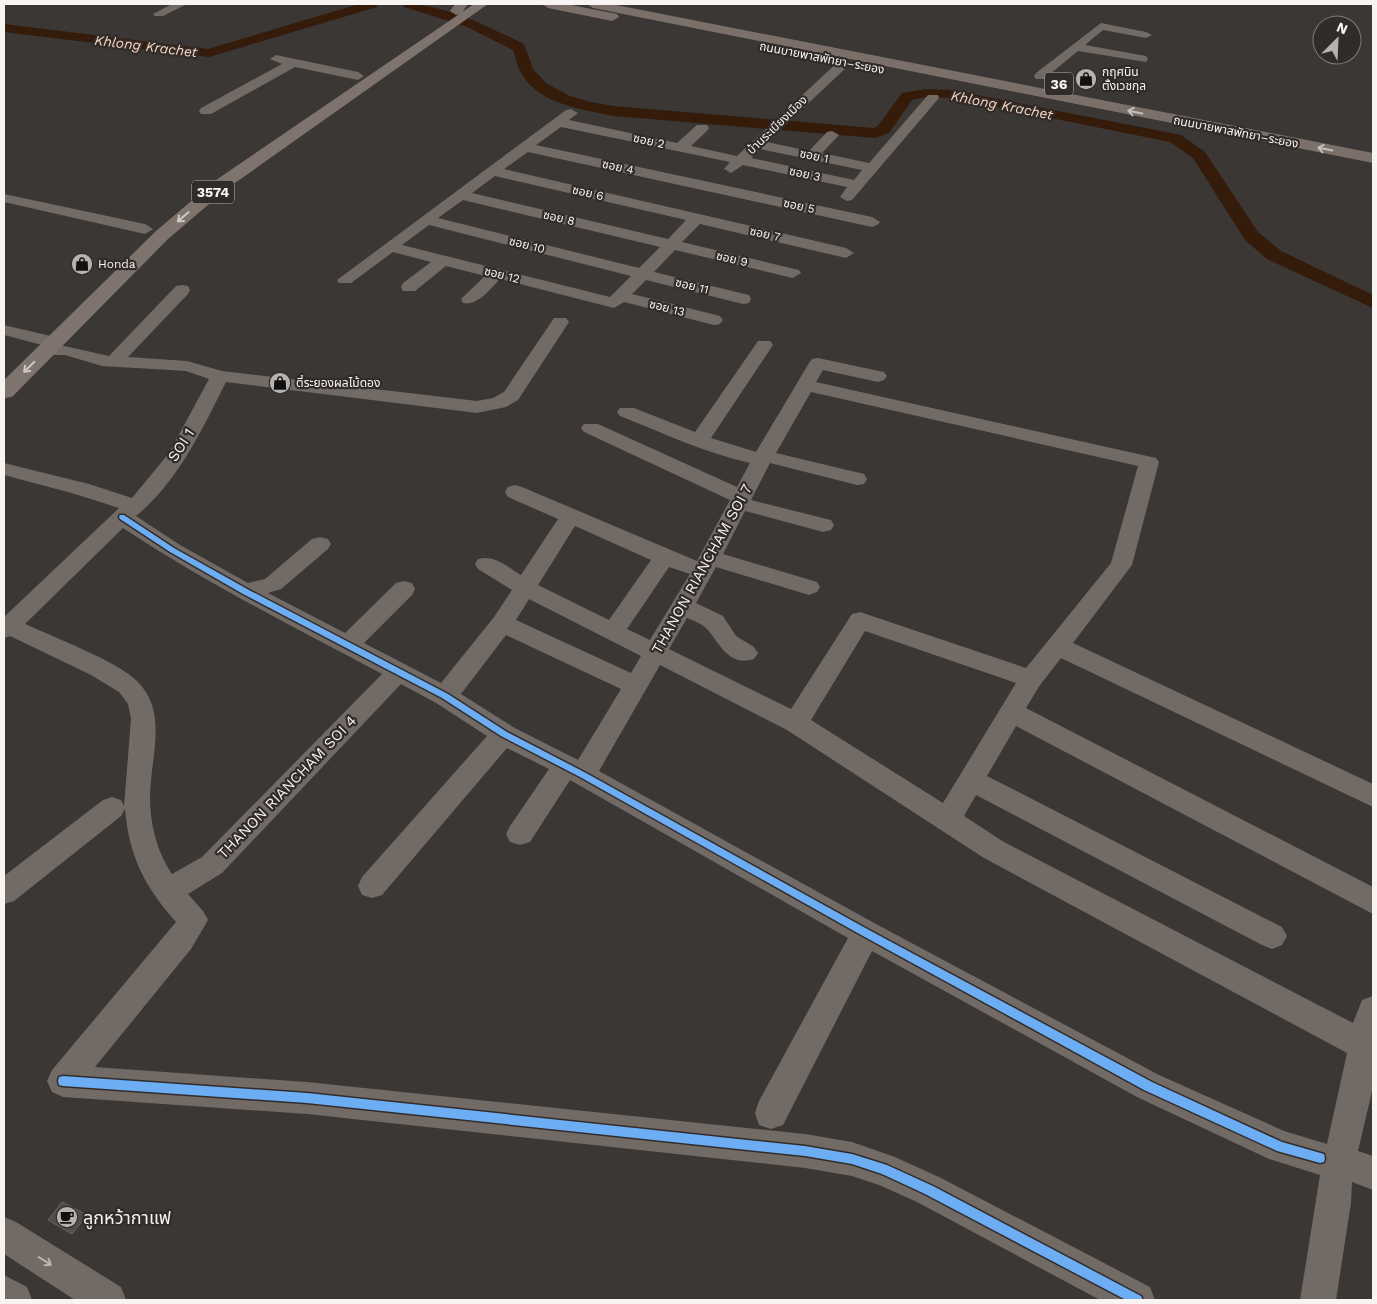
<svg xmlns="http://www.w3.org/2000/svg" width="1377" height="1304" font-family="'Work Sans','Noto Sans Thai',sans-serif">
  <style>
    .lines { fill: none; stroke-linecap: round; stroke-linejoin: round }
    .river { fill: #351b09; fill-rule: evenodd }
    .building { fill: #4f4d4c; stroke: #686564 }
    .minor { fill: #726a65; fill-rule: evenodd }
    .major { fill: #7e736d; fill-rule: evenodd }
    .highway { fill: #7a6f69; fill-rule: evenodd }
    .cycleway-casing { stroke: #312c2a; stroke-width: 3 }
    .cycleway { fill: #6dadf4; fill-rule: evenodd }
    .oneway { stroke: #c5bfbb }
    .oneway2 { stroke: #cdc7c3 }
    .oneway3 { stroke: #bbb6b3 }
    .labels { text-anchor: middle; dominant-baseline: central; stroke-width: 4.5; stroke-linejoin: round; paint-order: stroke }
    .far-street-label { font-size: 12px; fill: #f7f4f2; stroke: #312c2a }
    .far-poi-label { font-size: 12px; fill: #f7f4f2; stroke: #312c2a; text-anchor: start }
    .far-water-label { font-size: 14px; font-style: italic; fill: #f9d5c1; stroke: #312c2a }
    .shield { fill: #312c2a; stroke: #bcb8b6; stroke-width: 1 }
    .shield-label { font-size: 14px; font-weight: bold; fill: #f7f4f2 }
    .street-label { font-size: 15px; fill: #f7f4f2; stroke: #312c2a }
    .near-poi-label { font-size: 18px; fill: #f7f4f2; stroke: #312c2a; text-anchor: start }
  </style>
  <rect width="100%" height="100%" fill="#3a3735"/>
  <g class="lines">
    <path class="river" d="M 359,4 L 378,4 L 377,7 L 209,57 L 4,32 L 4,24 L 208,49 Z
      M 403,4 C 446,4 486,26 524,44 L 533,69 L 547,84 L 570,96 L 590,102 L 614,106 L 873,128 L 877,127 L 902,93 L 925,89 L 951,90 L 1181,135 L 1205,152 L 1258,232 L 1281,251 L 1373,295 L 1373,308 L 1267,259 L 1245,240 L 1193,158 L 1170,142 L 951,98 L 925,97 L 912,100 L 889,133 L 875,138 L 614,116 C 581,109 535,104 519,69 C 516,63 516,56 513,50 L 465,26 L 404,7 Z"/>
  </g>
  <path class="building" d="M 62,1202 L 87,1215 L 72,1234 L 48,1220 Z"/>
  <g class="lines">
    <path class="minor" d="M 172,4 L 187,4 L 163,16 L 155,16 L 153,14 Z
      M 1101,23 L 1146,32 L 1152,35 L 1146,38 L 1103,30 L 1085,45 L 1146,56 L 1148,59 L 1146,62 L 1078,51 L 1044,79 L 1036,79 L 1034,76 L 1036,73 Z
      M 276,55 L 358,72 L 364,76 L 358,80 L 295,67 L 211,114 L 201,114 L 199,111 L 201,108 L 282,64 L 270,59 Z
      M 844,59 L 850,63 L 848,66 L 767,142 L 809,151 L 827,132 L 832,131 L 839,135 L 822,153 L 869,163 L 928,95 L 938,95 L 939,98 L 852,200 L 847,201 L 840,197 L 847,187 L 743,165 L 731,173 L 724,169 L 730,162 L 561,127 L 536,145 L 872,217 L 880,222 L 877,225 L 872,227 L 528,152 L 504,169 L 846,248 L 854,253 L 846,258 L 700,224 L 682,242 L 799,270 L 801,273 L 793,278 L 675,250 L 654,272 L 749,295 L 751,299 L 749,303 L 743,304 L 646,280 L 632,294 L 720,316 L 723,320 L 720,324 L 714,325 L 624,302 L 614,308 L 500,279 C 490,289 478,306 463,303 L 461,299 L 485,276 L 446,266 L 415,291 L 403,291 L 401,287 L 403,283 L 431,262 L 393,252 L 351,283 L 339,283 L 337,280 L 566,110 L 571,109 L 578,113 L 569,120 L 677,143 L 697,125 L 707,125 L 709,128 L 707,131 L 691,146 L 737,156 L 840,60 ZM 760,149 L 862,170 L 854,180 L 751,158 ZM 495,176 L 686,220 L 668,239 L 472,193 ZM 463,200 L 660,247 L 639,268 L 438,218 ZM 429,225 L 631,276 L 610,297 L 402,245 Z
      M 4,194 L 145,224 L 153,229 L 145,234 L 4,202 Z
      M 182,285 L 188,286 L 190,290 L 188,294 L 128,357 L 187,361 L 222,371 L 477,401 L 493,398 L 504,392 L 554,318 L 566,318 L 569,322 L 518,400 L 506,407 L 477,413 L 226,382 C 202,430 177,483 136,516 L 180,545 L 248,583 L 265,579 L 312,539 L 320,537 L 328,539 L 331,544 L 328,549 L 281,589 L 268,593 L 345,633 L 396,583 L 404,581 L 412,583 L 415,589 L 412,595 L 364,643 L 441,683 L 494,617 L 512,590 L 478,569 L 475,564 L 478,559 C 494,554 508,567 521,575 L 558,519 L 508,497 L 505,492 L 508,487 L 515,485 L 522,487 L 697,561 L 730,500 L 584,432 L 581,428 L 584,424 L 598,424 L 737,487 L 750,463 C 705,453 663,433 620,416 L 617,412 L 620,408 L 634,408 L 695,432 L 758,341 L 770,341 L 773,345 L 711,438 L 756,452 L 809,363 L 812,359 L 818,358 L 884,372 L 887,376 L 884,380 L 878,382 L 823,370 L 816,382 L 1156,458 L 1159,462 L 1132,565 L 1073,643 L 1373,784 L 1373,807 L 1061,658 L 1040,685 L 1026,708 L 1373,887 L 1373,914 L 1016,726 L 987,776 L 1282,927 L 1287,936 L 1282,945 L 1272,949 L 1262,945 L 976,795 L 964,816 L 1004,842 L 1353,1023 L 1362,1000 L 1373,996 L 1373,1087 L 1358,1151 L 1373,1156 L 1373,1190 L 1352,1182 L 1351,1203 L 1336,1300 L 1300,1300 L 1320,1175 L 1269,1159 L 1137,1097 L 872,951 L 783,1125 L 771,1129 L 759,1125 L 755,1113 L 759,1101 L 848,938 L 570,780 L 530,842 L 520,845 L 510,842 L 506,834 L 510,826 L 549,769 L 507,748 L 382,895 L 372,898 L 362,895 L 358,886 L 362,877 L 487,736 L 436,703 L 401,684 L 222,873 L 188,894 L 203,911 L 208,920 L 191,949 L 95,1067 L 307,1082 L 805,1134 L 852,1142 L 895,1157 L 941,1178 L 1150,1287 L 1155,1300 L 1100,1300 L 917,1202 L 879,1185 L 852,1176 L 805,1168 L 307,1114 L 63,1097 L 52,1092 L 47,1081 L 52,1070 L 176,922 C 145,887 129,857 125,809 L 121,816 L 14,901 L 4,904 L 4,876 L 103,800 L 112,797 L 121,800 L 124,806 L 131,719 L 128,704 L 119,692 L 91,675 L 10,636 L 4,638 L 4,617 L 119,508 L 75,494 L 4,475 L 4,463 L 89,484 L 132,498 L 169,453 L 209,379 L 186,371 L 102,366 L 65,355 L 39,355 L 36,351 L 39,347 L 46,346 L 4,335 L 4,325 L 59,338 L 62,342 L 60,345 L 109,356 L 176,286 ZM 811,392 L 1138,466 L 1111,563 L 1026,668 L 860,612 L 852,614 L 791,709 L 669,649 L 687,618 C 694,621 703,624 708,630 C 720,645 730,667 754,659 L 758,653 L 754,647 L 736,636 L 723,616 L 696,603 L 716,567 L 809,595 L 817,592 L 820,587 L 817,582 L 723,554 L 745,511 L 823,532 L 831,530 L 834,525 L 831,520 L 751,500 L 770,463 L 857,485 L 864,484 L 867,479 L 864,474 L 776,453 ZM 575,526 L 651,560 L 609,620 L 538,585 ZM 123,528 C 206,583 294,627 382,674 L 202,857 L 172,874 C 157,852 150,824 150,798 C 150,758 169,712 137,681 C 117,661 53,637 25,624 ZM 669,567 L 690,574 L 650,640 L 627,629 ZM 529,599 L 641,656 L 631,673 L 516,620 ZM 865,631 L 1016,683 L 943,803 L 811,720 ZM 506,635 L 621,689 L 578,760 L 513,727 L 461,694 ZM 660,665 L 787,730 L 984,858 L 1347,1053 L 1327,1144 L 1284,1131 L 1159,1075 L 876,924 L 599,771 Z
      M 4,1217 L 16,1222 L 121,1287 L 126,1300 L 75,1300 L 4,1254 Z
      M 4,1275 L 27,1287 L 32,1300 L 4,1300 Z"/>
    <path class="major" d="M 474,4 L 488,4 L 228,188 L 168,239 L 12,397 L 4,398 L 4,380 L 156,231 L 216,180 Z"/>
    <path class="highway" d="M 455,4 L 468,4 L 461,14 L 456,15 L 450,11 Z
      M 542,4 L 566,4 L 617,14 L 619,17 L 612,21 L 548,8 Z
      M 587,4 L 611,4 L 1373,153 L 1373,163 L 593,8 Z"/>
    <g class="cycleway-casing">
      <path id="cycleway" d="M 120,515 L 124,515 L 174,548 L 249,590 L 448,694 L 507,732 L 586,773 L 869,930 L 1152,1082 L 1282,1142 L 1324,1154 L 1325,1158 L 1324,1162 L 1320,1163 L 1277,1151 L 1144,1090 L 863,936 L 580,777 L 501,736 L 442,698 L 243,594 L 170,552 L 120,519 L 119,517 Z
        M 63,1076 L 307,1093 L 805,1146 L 852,1154 L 887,1165 L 933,1186 L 1141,1296 L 1143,1300 L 1126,1300 L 925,1194 L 882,1174 L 852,1164 L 805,1156 L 307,1103 L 63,1086 L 59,1085 L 58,1081 L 59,1077 Z"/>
    </g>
    <use href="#cycleway" class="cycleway"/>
  </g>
  <defs><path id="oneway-shaft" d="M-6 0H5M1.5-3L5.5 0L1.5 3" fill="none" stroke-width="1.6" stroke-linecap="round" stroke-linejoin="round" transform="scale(1.25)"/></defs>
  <g class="oneway">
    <use href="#oneway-shaft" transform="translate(1135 112) rotate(-169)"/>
    <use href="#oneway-shaft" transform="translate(1325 149) rotate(-169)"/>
  </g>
  <g class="oneway2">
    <use href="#oneway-shaft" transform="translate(183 217) rotate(139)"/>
    <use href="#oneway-shaft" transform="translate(29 367) rotate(135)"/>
  </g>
  <use class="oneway3" href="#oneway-shaft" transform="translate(45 1261) rotate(32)"/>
  <defs>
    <g id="shop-disc" transform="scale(1.125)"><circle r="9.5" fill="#b5b2b0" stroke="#312c2a"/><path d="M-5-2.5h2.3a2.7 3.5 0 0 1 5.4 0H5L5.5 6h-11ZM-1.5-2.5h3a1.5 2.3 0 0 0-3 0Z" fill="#111"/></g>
    <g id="cafe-disc" transform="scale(1.125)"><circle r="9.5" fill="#b5b2b0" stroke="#312c2a"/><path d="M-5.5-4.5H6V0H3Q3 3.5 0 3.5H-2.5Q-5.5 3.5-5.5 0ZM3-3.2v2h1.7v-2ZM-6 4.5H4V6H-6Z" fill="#111"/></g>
  </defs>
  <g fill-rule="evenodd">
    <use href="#shop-disc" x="1086" y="79"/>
    <use href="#shop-disc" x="82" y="264"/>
    <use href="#shop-disc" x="280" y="383"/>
    <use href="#cafe-disc" x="67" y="1217"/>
  </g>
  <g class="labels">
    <g class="far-street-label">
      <text transform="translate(822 58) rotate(11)">ถนนบายพาสพัทยา–ระยอง</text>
      <text transform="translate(777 125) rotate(-44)">บ้านระเบียงเมือง</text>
      <text transform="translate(1236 132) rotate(11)">ถนนบายพาสพัทยา–ระยอง</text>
      <text transform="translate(649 141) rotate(12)">ซอย 2</text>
      <text transform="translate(814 156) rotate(12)">ซอย 1</text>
      <text transform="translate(618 167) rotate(12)">ซอย 4</text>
      <text transform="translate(805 174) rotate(12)">ซอย 3</text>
      <text transform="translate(588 193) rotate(13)">ซอย 6</text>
      <text transform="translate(799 206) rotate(12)">ซอย 5</text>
      <text transform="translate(559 218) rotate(13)">ซอย 8</text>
      <text transform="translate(765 234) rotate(13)">ซอย 7</text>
      <text transform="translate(527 245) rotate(14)">ซอย 10</text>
      <text transform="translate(732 259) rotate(13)">ซอย 9</text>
      <text transform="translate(502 275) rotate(14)">ซอย 12</text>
      <text transform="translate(692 286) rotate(14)">ซอย 11</text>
      <text transform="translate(667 308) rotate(14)">ซอย 13</text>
    </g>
    <g class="far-poi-label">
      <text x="1102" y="72">กฤศนิน<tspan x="1102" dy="14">ตั้งเวชกุล</tspan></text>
      <text x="98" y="264">Honda</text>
      <text x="296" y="383">ตี๋ระยองผลไม้ดอง</text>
    </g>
    <g class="far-water-label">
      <text transform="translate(146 46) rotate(7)">Khlong Krachet</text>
      <text transform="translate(1002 105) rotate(11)">Khlong Krachet</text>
    </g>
    <g class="shield">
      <rect x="1045" y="72.5" width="28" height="23" rx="4"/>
      <rect x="192" y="180.5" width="42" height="23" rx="4"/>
    </g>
    <g class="shield-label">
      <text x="1059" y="84">36</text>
      <text x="213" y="192">3574</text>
    </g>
    <g class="street-label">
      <text transform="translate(181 445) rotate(-57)">SOI 1</text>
      <text transform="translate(702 569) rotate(-61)">THANON RIANCHAM SOI 7</text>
      <text transform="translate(287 787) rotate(-46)">THANON RIANCHAM SOI 4</text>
    </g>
    <g class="near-poi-label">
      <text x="83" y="1217">ลูกหว้ากาแฟ</text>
    </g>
  </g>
  <rect width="1377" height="1304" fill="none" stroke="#f7f4f2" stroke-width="10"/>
  <g transform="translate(1337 40) rotate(24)"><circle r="24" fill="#312c2a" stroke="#807c7a"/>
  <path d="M0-4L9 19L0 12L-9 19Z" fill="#b5b2b0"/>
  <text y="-8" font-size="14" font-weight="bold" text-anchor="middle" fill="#f7f4f2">N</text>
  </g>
</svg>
